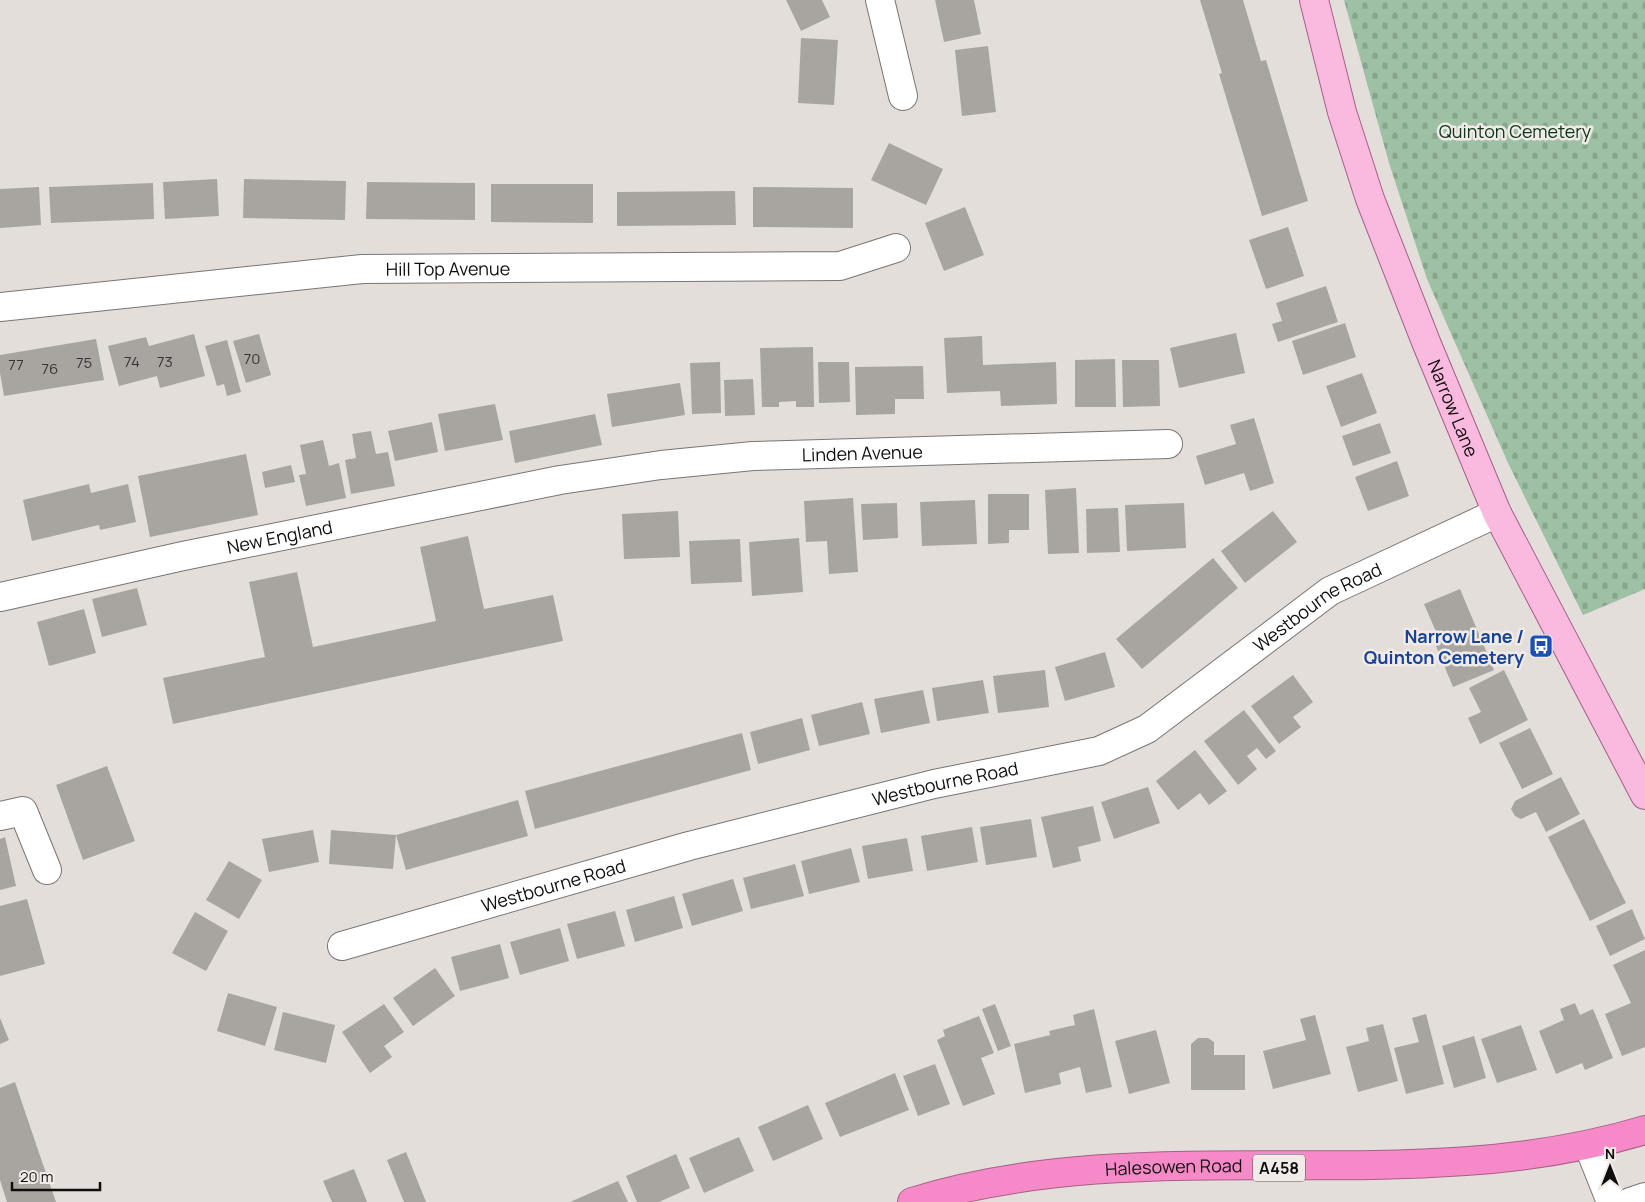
<svg xmlns="http://www.w3.org/2000/svg" width="1645" height="1202" font-family="Manrope,sans-serif">
  <style>
    .cemetery { fill: url(#cemetery-stones) }
    .building { fill: #a8a5a0 }
    .lines { fill: none; stroke-linecap: round; stroke-linejoin: round }
    .minor-casing { stroke: #7a7572; stroke-width: 30 }
    .major-casing { stroke: #a65f87; stroke-width: 30 }
    .highway-casing { stroke: #a65f87; stroke-width: 30 }
    .minor { stroke: #fff; stroke-width: 28 }
    .major { stroke: #fab9df; stroke-width: 28 }
    .highway { stroke: #f68ac9; stroke-width: 28 }
    .labels { text-anchor: middle; dominant-baseline: central; stroke-width: 5; stroke-linejoin: round; paint-order: stroke }
    .number-label { font-size: 15px; fill: #363432 }
    .shield { fill: #f1ebe7; stroke: #54504e; stroke-width: 1 }
    .shield-label { font-size: 16px; font-weight: bold; fill: #100e0d }
    .park-label { font-size: 18px; fill: #0d3519; stroke: #f1ebe7 }
    .street-label { font-size: 18px; fill: #100e0d; stroke: #f1ebe7 }
    .transit-label { font-size: 18px; font-weight: bold; fill: #164399; stroke: #f1ebe7; text-anchor: end }
  </style>
  <defs>
    <pattern id="cemetery-stones" width="16" height="16" patternUnits="userSpaceOnUse" patternTransform="scale(1.25)"><rect width="16" height="16" fill="#9ec0a4"/><path d="M2 7V4a2 2 0 0 1 4 0v3zM10 15v-3a2 2 0 0 1 4 0v3z" fill="#87a48c"/></pattern>
  </defs>
  <rect width="100%" height="100%" fill="#e4deda"/>
  <path class="cemetery" d="M 1344,0 L 1645,0 L 1645,589 L 1583,615 L 1508,463 L 1427,279 L 1389,163 Z"/>
  <path class="building" d="M 786,0 L 822,0 L 830,17 L 801,31 Z
    M 935,0 L 974,0 L 981,34 L 944,42 Z
    M 1200,0 L 1243,0 L 1261,61 L 1266,60 L 1308,201 L 1262,216 L 1219,74 L 1222,73 Z
    M 801,38 L 838,40 L 834,105 L 798,103 Z
    M 988,46 L 996,112 L 962,116 L 955,50 Z
    M 889,143 L 943,169 L 926,205 L 871,180 Z
    M 217,179 L 219,216 L 165,219 L 163,182 Z
    M 244,179 L 346,181 L 345,220 L 243,218 Z
    M 367,182 L 475,183 L 475,220 L 366,219 Z
    M 153,183 L 154,219 L 51,223 L 49,187 Z
    M 491,184 L 593,184 L 593,223 L 491,222 Z
    M 39,187 L 41,225 L 0,228 L 0,189 Z
    M 753,187 L 853,188 L 853,228 L 753,227 Z
    M 735,191 L 736,225 L 617,226 L 617,192 Z
    M 965,207 L 984,255 L 944,271 L 925,223 Z
    M 1288,227 L 1304,276 L 1266,289 L 1249,240 Z
    M 1326,286 L 1338,322 L 1278,342 L 1272,324 L 1282,321 L 1276,303 Z
    M 1345,323 L 1356,357 L 1303,375 L 1292,341 Z
    M 1236,333 L 1245,373 L 1179,388 L 1170,348 Z
    M 194,334 L 205,376 L 160,388 L 157,376 L 119,386 L 108,346 L 146,337 L 149,346 Z
    M 259,334 L 271,375 L 246,383 L 233,341 Z
    M 982,336 L 983,365 L 1056,362 L 1057,404 L 1001,406 L 1000,391 L 947,393 L 944,338 Z
    M 96,339 L 104,380 L 4,396 L 0,373 L 0,355 Z
    M 227,340 L 241,392 L 227,396 L 224,384 L 217,386 L 205,346 Z
    M 813,347 L 814,407 L 796,407 L 796,401 L 779,402 L 779,407 L 762,407 L 760,348 Z
    M 1115,359 L 1116,407 L 1075,407 L 1075,360 Z
    M 1122,360 L 1159,360 L 1160,406 L 1123,407 Z
    M 720,362 L 721,413 L 692,414 L 690,363 Z
    M 818,362 L 849,362 L 850,402 L 819,403 Z
    M 923,366 L 924,399 L 895,399 L 895,414 L 856,415 L 855,367 Z
    M 1362,373 L 1377,413 L 1341,427 L 1326,386 Z
    M 753,379 L 755,415 L 725,416 L 724,380 Z
    M 680,383 L 685,415 L 612,427 L 607,394 Z
    M 495,404 L 503,440 L 445,451 L 438,414 Z
    M 595,414 L 602,445 L 515,463 L 509,431 Z
    M 1254,418 L 1274,483 L 1250,491 L 1244,473 L 1205,485 L 1196,456 L 1236,444 L 1230,425 Z
    M 432,422 L 438,452 L 395,461 L 388,431 Z
    M 1380,423 L 1391,453 L 1353,466 L 1342,436 Z
    M 371,431 L 376,454 L 388,452 L 395,486 L 351,494 L 345,460 L 356,458 L 352,434 Z
    M 323,440 L 329,466 L 339,463 L 346,498 L 306,506 L 299,475 L 306,474 L 300,445 Z
    M 246,454 L 258,515 L 150,537 L 138,476 Z
    M 1397,461 L 1409,496 L 1368,511 L 1355,477 Z
    M 291,465 L 295,482 L 265,488 L 262,472 Z
    M 89,484 L 91,493 L 128,484 L 136,522 L 100,530 L 99,525 L 32,541 L 23,500 Z
    M 1076,488 L 1079,553 L 1048,554 L 1045,490 Z
    M 988,494 L 1029,494 L 1029,530 L 1009,530 L 1009,543 L 988,544 Z
    M 853,498 L 858,572 L 829,574 L 827,541 L 806,542 L 804,501 Z
    M 975,500 L 977,544 L 922,546 L 920,502 Z
    M 897,503 L 898,538 L 863,540 L 861,504 Z
    M 1184,503 L 1186,548 L 1127,551 L 1125,505 Z
    M 1118,508 L 1120,552 L 1087,553 L 1086,509 Z
    M 678,511 L 680,557 L 624,559 L 622,514 Z
    M 1273,511 L 1297,542 L 1245,583 L 1221,551 Z
    M 468,536 L 484,609 L 553,595 L 563,641 L 173,724 L 163,678 L 265,657 L 249,582 L 297,572 L 313,647 L 436,621 L 420,547 Z
    M 799,538 L 803,592 L 752,596 L 749,542 Z
    M 740,539 L 742,582 L 691,584 L 689,541 Z
    M 1213,558 L 1238,588 L 1142,669 L 1116,639 Z
    M 137,588 L 147,625 L 102,637 L 92,599 Z
    M 1460,589 L 1494,670 L 1453,687 L 1432,636 L 1437,634 L 1424,604 Z
    M 84,609 L 96,653 L 49,666 L 37,622 Z
    M 1105,652 L 1115,687 L 1065,701 L 1055,667 Z
    M 1045,670 L 1049,707 L 998,713 L 993,676 Z
    M 1504,670 L 1528,720 L 1480,744 L 1468,718 L 1481,712 L 1469,688 Z
    M 1293,675 L 1313,702 L 1293,717 L 1301,727 L 1279,744 L 1251,706 Z
    M 983,680 L 989,713 L 937,721 L 932,688 Z
    M 923,690 L 930,723 L 881,733 L 874,699 Z
    M 862,702 L 870,734 L 819,746 L 811,715 Z
    M 1244,710 L 1276,751 L 1266,759 L 1257,748 L 1247,756 L 1257,769 L 1238,785 L 1204,741 Z
    M 802,718 L 810,750 L 758,764 L 750,732 Z
    M 1530,728 L 1553,774 L 1522,789 L 1499,743 Z
    M 742,733 L 751,770 L 535,829 L 525,791 Z
    M 1195,750 L 1227,791 L 1209,805 L 1200,793 L 1178,810 L 1156,781 Z
    M 107,766 L 135,841 L 83,860 L 56,785 Z
    M 1561,777 L 1580,814 L 1546,832 L 1536,812 L 1521,819 L 1515,816 L 1511,809 L 1515,801 Z
    M 1148,787 L 1160,823 L 1114,839 L 1101,802 Z
    M 518,800 L 528,836 L 406,870 L 396,835 L 393,869 L 329,864 L 331,830 L 396,835 Z
    M 1093,806 L 1101,841 L 1078,847 L 1081,861 L 1053,868 L 1041,817 Z
    M 1031,819 L 1037,857 L 986,865 L 980,827 Z
    M 1584,819 L 1626,903 L 1590,921 L 1548,837 Z
    M 972,827 L 978,862 L 927,871 L 921,836 Z
    M 313,830 L 319,862 L 269,872 L 262,839 Z
    M 5,837 L 16,886 L 0,890 L 0,839 Z
    M 907,838 L 913,871 L 868,879 L 862,846 Z
    M 851,848 L 860,882 L 809,894 L 801,861 Z
    M 229,861 L 262,880 L 239,919 L 206,900 Z
    M 795,864 L 804,896 L 751,909 L 743,878 Z
    M 733,879 L 743,911 L 692,926 L 682,894 Z
    M 674,896 L 683,928 L 635,942 L 626,910 Z
    M 27,899 L 45,964 L 0,976 L 0,906 Z
    M 1632,909 L 1645,939 L 1610,956 L 1596,926 Z
    M 615,911 L 625,946 L 577,959 L 567,924 Z
    M 195,912 L 228,931 L 206,971 L 172,953 Z
    M 560,928 L 569,961 L 520,975 L 510,942 Z
    M 500,944 L 509,978 L 460,991 L 451,957 Z
    M 1645,950 L 1645,1047 L 1622,1056 L 1605,1014 L 1631,1003 L 1613,965 Z
    M 435,968 L 455,996 L 413,1026 L 393,998 Z
    M 228,993 L 277,1007 L 265,1046 L 217,1031 Z
    M 1575,1003 L 1580,1015 L 1593,1009 L 1613,1058 L 1585,1070 L 1582,1063 L 1556,1074 L 1539,1031 L 1564,1020 L 1560,1009 Z
    M 384,1004 L 404,1032 L 384,1046 L 392,1057 L 370,1073 L 342,1032 Z
    M 995,1004 L 1011,1046 L 998,1051 L 982,1009 Z
    M 1094,1009 L 1112,1087 L 1086,1093 L 1080,1067 L 1059,1073 L 1061,1084 L 1025,1093 L 1014,1044 L 1050,1035 L 1049,1031 L 1075,1025 L 1073,1015 Z
    M 283,1012 L 335,1025 L 326,1063 L 274,1050 Z
    M 1426,1014 L 1444,1084 L 1406,1094 L 1394,1048 L 1419,1042 L 1412,1018 Z
    M 1315,1015 L 1331,1074 L 1273,1089 L 1263,1051 L 1306,1040 L 1300,1019 Z
    M 979,1016 L 994,1053 L 981,1058 L 995,1094 L 963,1106 L 937,1040 L 945,1036 L 943,1030 Z
    M 0,1018 L 9,1040 L 0,1044 Z
    M 1383,1024 L 1398,1081 L 1358,1092 L 1346,1047 L 1369,1041 L 1366,1028 Z
    M 1521,1025 L 1537,1070 L 1497,1083 L 1481,1039 Z
    M 1156,1030 L 1170,1083 L 1129,1094 L 1115,1041 Z
    M 1474,1036 L 1486,1078 L 1454,1088 L 1442,1046 Z
    M 1198,1038 L 1208,1038 L 1214,1042 L 1214,1055 L 1245,1055 L 1245,1090 L 1191,1090 L 1191,1044 Z
    M 935,1064 L 950,1104 L 918,1116 L 903,1076 Z
    M 895,1073 L 909,1110 L 840,1137 L 825,1103 Z
    M 15,1082 L 37,1147 L 56,1202 L 7,1202 L 0,1180 L 0,1088 Z
    M 808,1105 L 823,1139 L 773,1161 L 758,1127 Z
    M 739,1137 L 754,1171 L 704,1193 L 689,1158 Z
    M 406,1152 L 426,1202 L 404,1202 L 387,1160 Z
    M 676,1154 L 690,1188 L 659,1202 L 637,1202 L 626,1176 Z
    M 354,1169 L 367,1202 L 332,1202 L 323,1181 Z
    M 618,1181 L 628,1202 L 570,1202 Z"/>
  <g class="lines">
    <g class="minor-casing">
      <g id="minor">
        <path d="M 880,0 L 903,96"/>
        <path id="s1" d="M 0,307 L 362,269 L 840,266 L 896,248"/>
        <path id="s2" d="M 0,597 L 183,556 L 560,480 L 661,465 L 753,456 L 1168,444"/>
        <path d="M 0,816 L 23,811 L 47,870"/>
        <path id="s3" d="M 342,946 L 689,846 L 934,784 L 1099,751 L 1147,729 L 1330,591 L 1497,513"/>
        <path d="M 1589,1147 L 1611,1202"/>
        <path d="M 1630,1202 L 1645,1197"/>
      </g>
    </g>
    <g class="major-casing">
      <g id="major">
        <path id="s4" d="M 1314,0 L 1342,112 L 1370,199 L 1426,342 L 1497,513 L 1645,795"/>
      </g>
    </g>
    <g class="highway-casing">
      <g id="highway">
        <path id="s5" d="M 912,1202 C 1152,1128 1408,1202 1645,1130"/>
      </g>
    </g>
    <use href="#minor" class="minor"/>
    <use href="#major" class="major"/>
    <use href="#highway" class="highway"/>
  </g>
  <defs>
    <g id="bus-square" transform="scale(1.25)"><rect x="-9" y="-9" width="18" height="18" rx="4" fill="#1a4fb4" stroke="#f1ebe7"/><path d="M-5-6H5V4H4V6H2V4H-2V6H-4V4H-5ZM-3.5-4V0h7V-4ZM-3.5 1.2v1.5H-2V1.2ZM2 1.2v1.5H3.5V1.2Z" fill="#fff"/></g>
  </defs>
  <g fill-rule="evenodd">
    <use href="#bus-square" x="1541" y="646"/>
  </g>
  <g class="labels">
    <g class="number-label">
      <text x="252" y="358">70</text>
      <text x="132" y="361">74</text>
      <text x="165" y="361">73</text>
      <text x="84" y="362">75</text>
      <text x="16" y="364">77</text>
      <text x="50" y="368">76</text>
    </g>
    <rect class="shield" x="1253" y="1154.5" width="52" height="27" rx="4"/>
    <g class="shield-label">
      <text x="1279" y="1168">A458</text>
    </g>
    <g class="park-label">
      <text x="1515" y="131">Quinton Cemetery</text>
    </g>
    <g class="street-label">
      <text stroke="none"><textPath href="#s1" startOffset="450">Hill Top Avenue</textPath></text>
      <text stroke="none"><textPath href="#s4" startOffset="432">Narrow Lane</textPath></text>
      <text stroke="none"><textPath href="#s2" startOffset="876">Linden Avenue</textPath></text>
      <text stroke="none"><textPath href="#s2" startOffset="286">New England</textPath></text>
      <text stroke="none"><textPath href="#s3" startOffset="1045">Westbourne Road</textPath></text>
      <text stroke="none"><textPath href="#s3" startOffset="625">Westbourne Road</textPath></text>
      <text stroke="none"><textPath href="#s3" startOffset="220">Westbourne Road</textPath></text>
      <text stroke="none"><textPath href="#s5" startOffset="265">Halesowen Road</textPath></text>
    </g>
    <g class="transit-label">
      <text x="1524" y="636">Narrow Lane /<tspan x="1524" dy="21">Quinton Cemetery</tspan></text>
    </g>
  </g>
  <g transform="translate(1610 1167)" stroke="#f1ebe7" stroke-width="4" paint-order="stroke">
  <path d="M0-4L9 19L0 12L-9 19Z" fill="#100e0d"/>
  <text y="-8" font-size="14" font-weight="bold" text-anchor="middle" fill="#100e0d">N</text>
  </g>
  <path d="M12 1182v8h88v-8" fill="none" stroke="#100e0d" stroke-width="2.5"/>
  <text x="20" y="1182" font-size="15" fill="#100e0d" stroke="#f1ebe7" stroke-width="4" paint-order="stroke">20 m</text>
</svg>
